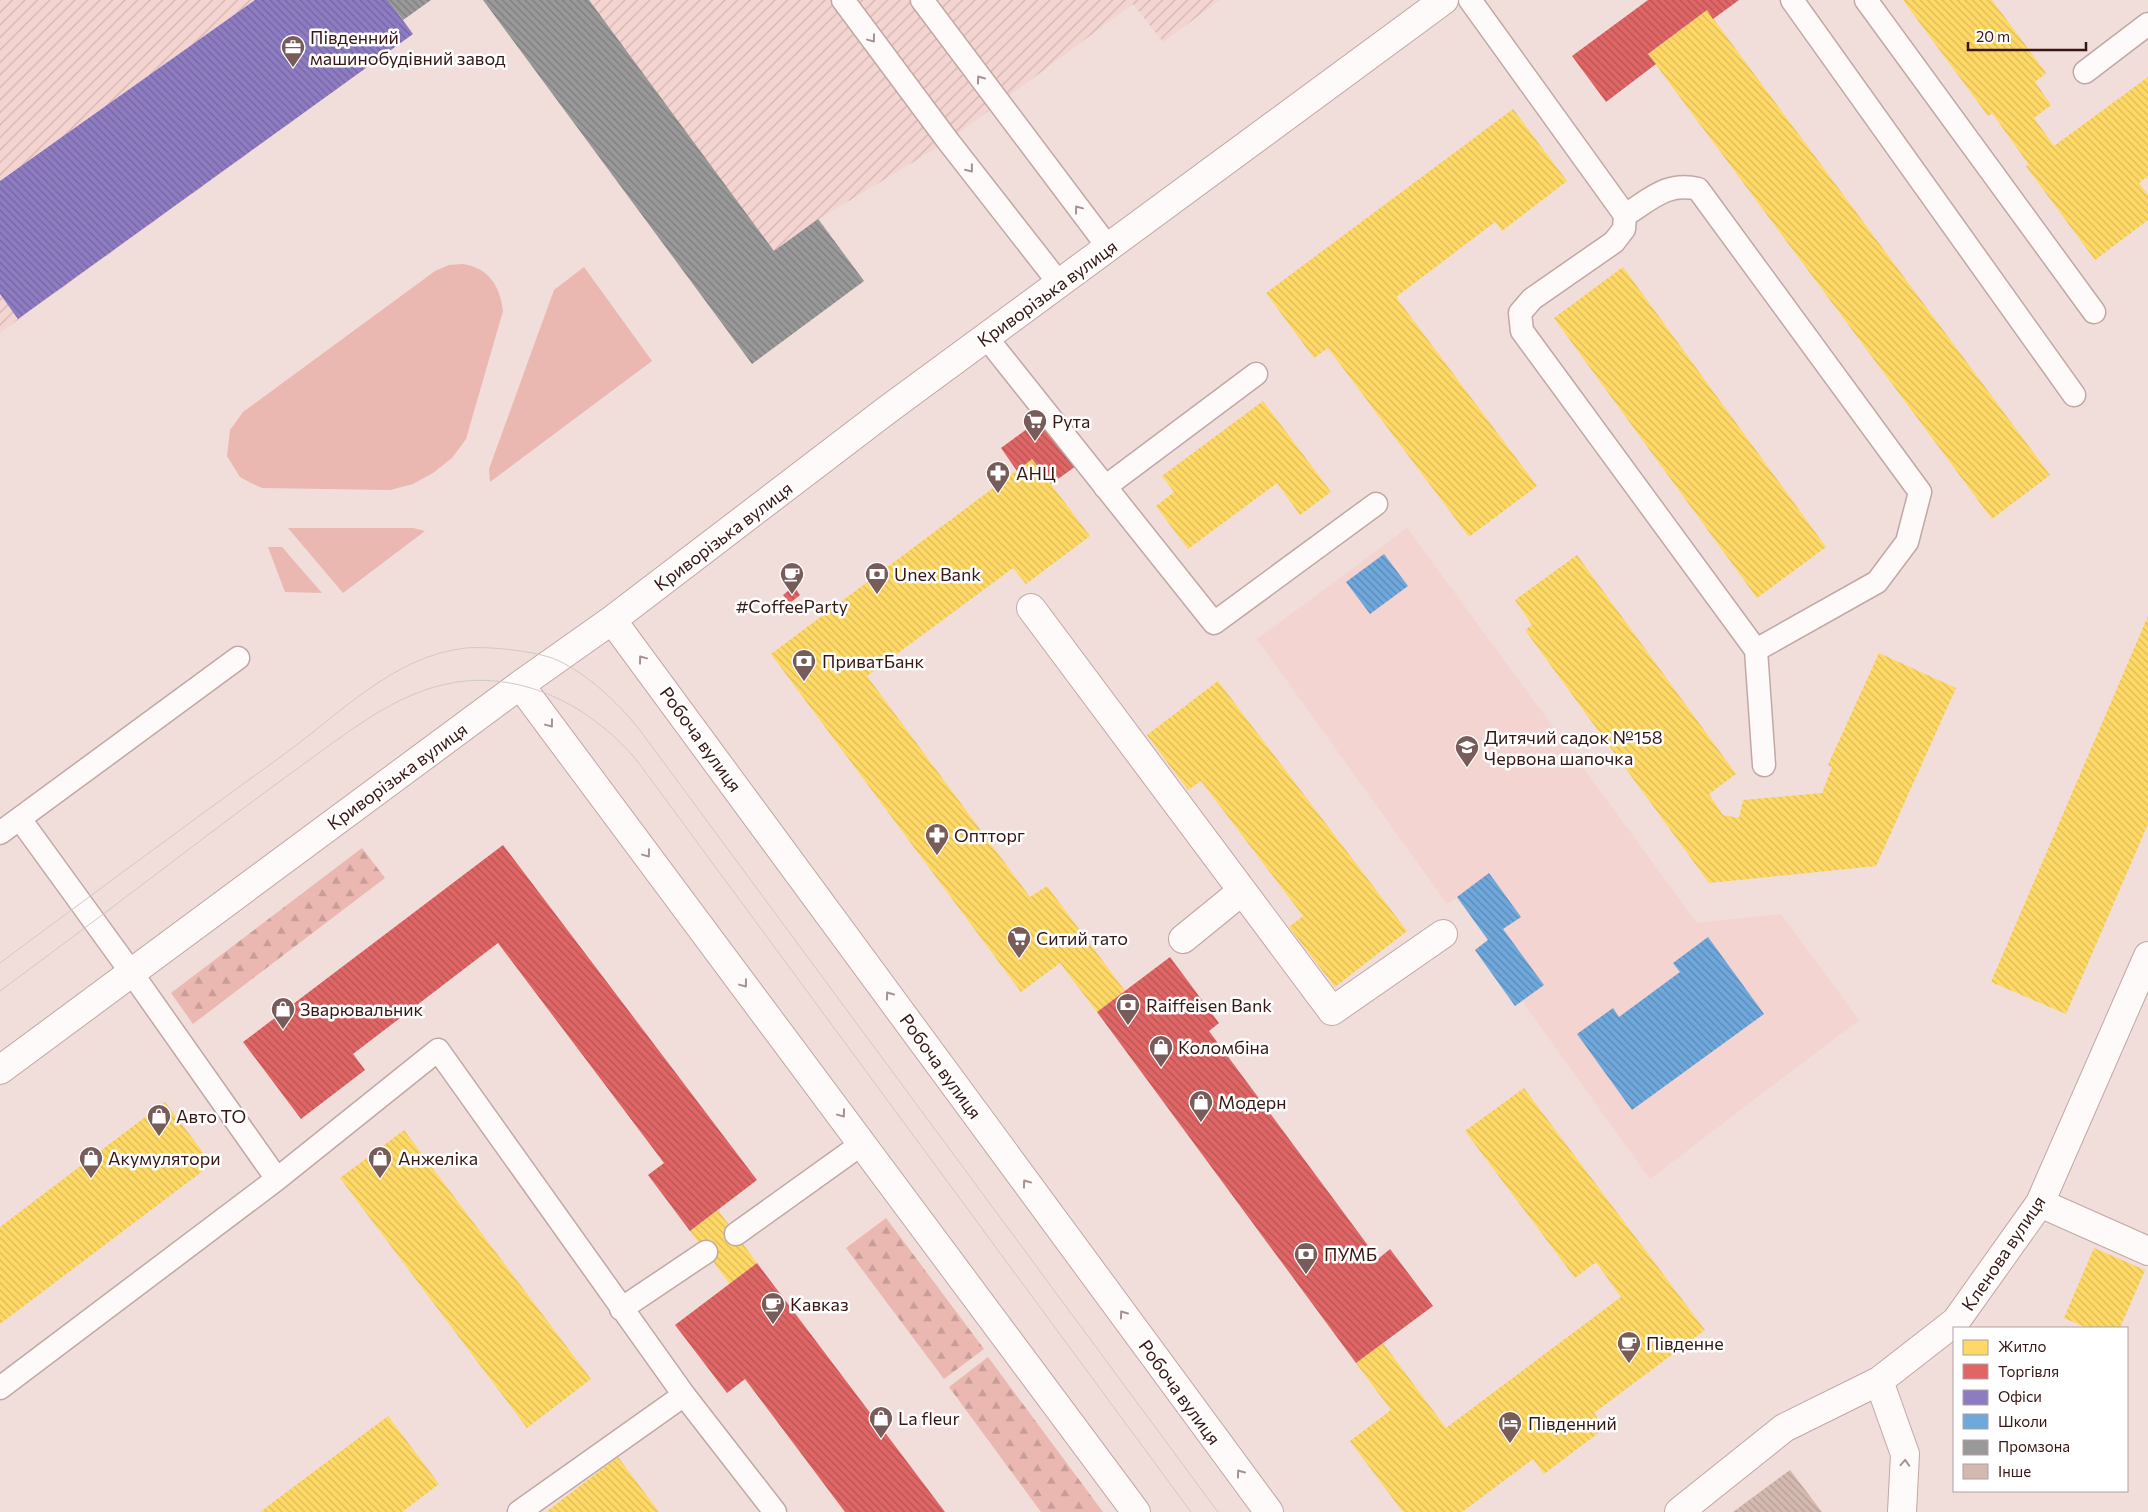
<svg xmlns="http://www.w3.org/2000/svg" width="2148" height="1512" font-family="Commissioner,sans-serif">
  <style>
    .built { fill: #f4d4d0 }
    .industrial { fill: url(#industrial-furrows) }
    .green { fill: #eab8b1 }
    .forest { fill: url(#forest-firs) }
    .homes { fill: url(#homes-back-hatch) }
    .shops { fill: url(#shops-back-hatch) }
    .offices { fill: url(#offices-back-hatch) }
    .schools { fill: url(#schools-back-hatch) }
    .industry { fill: url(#industry-back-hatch) }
    .building { fill: url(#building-back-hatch) }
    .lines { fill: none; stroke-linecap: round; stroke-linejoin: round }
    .lane-casing { stroke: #c1a8a5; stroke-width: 25 }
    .street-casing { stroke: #c1a8a5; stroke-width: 30 }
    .primary-casing { stroke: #c1a8a5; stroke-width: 30 }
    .lane { stroke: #fdfaf9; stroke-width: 22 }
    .street { stroke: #fdfaf9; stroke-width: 28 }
    .primary { stroke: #fdfaf9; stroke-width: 28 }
    .tram { stroke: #d0c9c7; stroke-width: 1 }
    .oneway { stroke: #a49392 }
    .labels { text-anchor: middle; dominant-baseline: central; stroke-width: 5; stroke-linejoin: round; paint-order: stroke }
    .poi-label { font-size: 18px; fill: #371613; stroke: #fff; text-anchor: start }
    .street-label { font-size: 18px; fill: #371613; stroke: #fff }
  </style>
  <defs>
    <pattern id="industrial-furrows" width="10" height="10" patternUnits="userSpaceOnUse" patternTransform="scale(1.25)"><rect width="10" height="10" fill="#f4d4d0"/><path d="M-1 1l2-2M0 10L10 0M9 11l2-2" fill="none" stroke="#d2b5b2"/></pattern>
    <pattern id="forest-firs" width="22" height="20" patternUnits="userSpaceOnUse" patternTransform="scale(1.25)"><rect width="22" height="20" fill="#eab8b1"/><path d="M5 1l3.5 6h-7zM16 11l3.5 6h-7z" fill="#c99d97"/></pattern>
    <pattern id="homes-back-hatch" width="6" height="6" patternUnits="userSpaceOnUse" patternTransform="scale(1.25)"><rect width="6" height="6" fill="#ffd966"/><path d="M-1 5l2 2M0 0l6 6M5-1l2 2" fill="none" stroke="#dbba58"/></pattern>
    <pattern id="shops-back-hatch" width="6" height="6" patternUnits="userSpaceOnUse" patternTransform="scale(1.25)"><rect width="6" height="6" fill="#e06666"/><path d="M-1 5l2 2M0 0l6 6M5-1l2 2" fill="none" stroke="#b65353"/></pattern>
    <pattern id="offices-back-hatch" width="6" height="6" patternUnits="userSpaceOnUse" patternTransform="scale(1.25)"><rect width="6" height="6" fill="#8e7cc3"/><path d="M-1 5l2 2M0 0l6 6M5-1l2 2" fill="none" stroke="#75659d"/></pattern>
    <pattern id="schools-back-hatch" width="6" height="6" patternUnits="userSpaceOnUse" patternTransform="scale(1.25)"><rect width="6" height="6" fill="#6fa8dc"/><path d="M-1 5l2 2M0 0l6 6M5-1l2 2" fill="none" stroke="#5c88b1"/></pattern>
    <pattern id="industry-back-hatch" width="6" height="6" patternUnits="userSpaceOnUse" patternTransform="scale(1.25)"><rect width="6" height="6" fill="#999"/><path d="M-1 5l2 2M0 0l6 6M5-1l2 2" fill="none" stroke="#7e7c7c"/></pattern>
    <pattern id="building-back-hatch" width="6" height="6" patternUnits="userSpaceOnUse" patternTransform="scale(1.25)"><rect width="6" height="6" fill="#d3b9b0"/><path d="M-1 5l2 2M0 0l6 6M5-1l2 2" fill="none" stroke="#b69e96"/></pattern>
  </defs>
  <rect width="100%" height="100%" fill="#f1ddda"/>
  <path class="built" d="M 1407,528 L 1697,923 L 1781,914 L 1859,1020 L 1650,1179 L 1522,1001 L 1515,1006 L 1475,950 L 1488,940 L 1457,898 L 1447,904 L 1257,639 Z"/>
  <path class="industrial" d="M 0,0 L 431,0 L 403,20 L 413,34 L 0,333 Z
    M 483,0 L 1220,0 L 1163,42 L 1133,4 L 948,141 L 819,219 L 864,281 L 752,364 Z"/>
  <path class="green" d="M 463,264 C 489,268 500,286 503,311 L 466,439 L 452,458 L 433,473 L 413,484 L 390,490 L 262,488 L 251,483 L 240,477 L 227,456 L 230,430 L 243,412 L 435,271 L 449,265 Z
    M 584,267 L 652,361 L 490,482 L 489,469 L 554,290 Z
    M 288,528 L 413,528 L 425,531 L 343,593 Z
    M 268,547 L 282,547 L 322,593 L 285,592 Z"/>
  <path class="forest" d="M 362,848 L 385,878 L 193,1024 L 171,993 Z
    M 886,1218 L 984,1349 L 944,1379 L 846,1248 Z
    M 988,1357 L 1103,1512 L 1041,1512 L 949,1387 Z"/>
  <path class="homes" d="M 1903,0 L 1992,0 L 2046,73 L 2035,82 L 2051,105 L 2034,118 L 2054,146 L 2148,77 L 2148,176 L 2139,183 L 2148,195 L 2148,220 L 2095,260 L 2026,166 L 2029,165 L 1992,113 L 1988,116 Z
    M 1707,10 L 2050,475 L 1992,519 L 1648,54 Z
    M 1513,109 L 1567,181 L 1502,231 L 1495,222 L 1396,297 L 1537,486 L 1469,537 L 1328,348 L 1314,358 L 1266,293 Z
    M 1623,267 L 1826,547 L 1757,598 L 1554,318 Z
    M 1263,401 L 1331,492 L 1300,515 L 1277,483 L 1188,549 L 1156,506 L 1174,492 L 1162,476 Z
    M 1032,459 L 1090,536 L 1026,584 L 1013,568 L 867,676 L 1030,897 L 1047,886 L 1125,991 L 1097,1012 L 1060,963 L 1021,992 L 771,654 Z
    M 1577,555 L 1736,774 L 1709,794 L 1723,815 L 1739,818 L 1743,800 L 1822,793 L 1832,767 L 1828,765 L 1879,653 L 1956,688 L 1876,866 L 1709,883 L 1525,630 L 1532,625 L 1515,600 Z
    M 2148,616 L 2148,824 L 2066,1014 L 1991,982 Z
    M 1218,681 L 1407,931 L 1335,987 L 1289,927 L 1303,916 L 1201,781 L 1188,790 L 1147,735 Z
    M 1524,1088 L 1705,1330 L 1594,1413 L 1605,1428 L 1544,1474 L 1533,1459 L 1462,1512 L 1403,1512 L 1350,1441 L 1391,1410 L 1356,1363 L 1383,1343 L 1446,1428 L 1621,1297 L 1596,1262 L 1575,1278 L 1465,1131 Z
    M 165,1102 L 212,1164 L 0,1324 L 0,1227 Z
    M 404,1130 L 591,1379 L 527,1428 L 340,1178 Z
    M 718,1210 L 757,1263 L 730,1284 L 690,1231 Z
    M 2094,1248 L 2145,1270 L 2120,1328 L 2087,1328 L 2064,1318 Z
    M 388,1416 L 439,1484 L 402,1512 L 260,1512 Z
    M 618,1457 L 659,1512 L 546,1512 Z"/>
  <path class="shops" d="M 1648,0 L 1739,0 L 1713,19 L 1707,10 L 1648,54 L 1656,64 L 1606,102 L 1572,56 Z
    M 1042,418 L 1076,466 L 1051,484 L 1032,459 L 1017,471 L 1001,448 Z
    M 794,586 L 800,595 L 790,603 L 783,595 Z
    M 503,845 L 757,1180 L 690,1231 L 648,1175 L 664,1163 L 498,943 L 353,1054 L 365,1070 L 301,1119 L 243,1042 Z
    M 1170,957 L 1219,1023 L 1209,1031 L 1378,1259 L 1390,1249 L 1433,1306 L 1356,1363 L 1097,1012 Z
    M 757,1263 L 945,1512 L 845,1512 L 745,1379 L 727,1393 L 675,1325 Z"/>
  <path class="offices" d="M 255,0 L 388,0 L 413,34 L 18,319 L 0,294 L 0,181 Z"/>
  <path class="schools" d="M 1384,554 L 1408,586 L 1370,614 L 1346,582 Z
    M 1489,873 L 1521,917 L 1503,929 L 1544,985 L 1515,1006 L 1475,950 L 1488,940 L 1457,897 Z
    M 1708,937 L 1764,1014 L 1632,1110 L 1577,1034 L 1613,1008 L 1619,1017 L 1680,972 L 1673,963 Z"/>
  <path class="industry" d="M 388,0 L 431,0 L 403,20 Z
    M 483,0 L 589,0 L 774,251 L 818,219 L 864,281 L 752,364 Z"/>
  <path class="building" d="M 1790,1470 L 1822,1512 L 1733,1512 Z"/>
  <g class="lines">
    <g class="lane-casing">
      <path id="lane" d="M 843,0 L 948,141 L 1059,283
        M 922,0 L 1108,247
        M 1470,0 L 1625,215 L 1624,229 L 1614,242 L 1532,299 L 1520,313 L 1522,331 L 1756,650 L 1764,765
        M 1792,0 L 2074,395
        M 1866,0 L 2094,312
        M 2085,72 L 2148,24
        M 1625,215 C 1650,200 1667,181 1698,189 L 1920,492 L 1907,542 L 1877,582 L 1756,650
        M 986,337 L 1214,623 L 1376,504
        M 1105,487 L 1256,374
        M 20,819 L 131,972 L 277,1179 L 438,1050 L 684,1395 L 519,1512
        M 0,833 L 238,658
        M 736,1234 L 863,1143
        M 621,1309 L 706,1252
        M 0,1388 L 277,1179
        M 684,1395 L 775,1512"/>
    </g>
    <g class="street-casing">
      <path id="street" d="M 1031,608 L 1332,1011 L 1443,934
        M 1183,939 L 1242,891
        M 2040,1203 L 2148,1251
        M 1879,1381 L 1905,1454 L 1902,1512
        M 1679,1512 L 1784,1428 L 1879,1381 L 1956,1321 L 2040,1203 L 2148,956"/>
    </g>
    <g class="primary-casing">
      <path id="primary" d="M 612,620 L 1269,1512
        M 520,685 L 1136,1512
        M 0,1070 L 520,685 L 612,620 L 887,410 L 1444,0"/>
    </g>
    <use href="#lane" class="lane"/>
    <use href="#street" class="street"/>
    <use href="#primary" class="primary"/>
    <path class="tram" d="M 0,963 C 93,894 186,825 279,758 C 337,717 392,656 466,648 C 488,646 537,651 557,660 C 589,675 617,702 639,729 L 1218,1512
      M 0,991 C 69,940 137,889 205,837 C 242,809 279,782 316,755 C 362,722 407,687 465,681 C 533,675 596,711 638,762 L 1191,1512"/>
  </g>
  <defs><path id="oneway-chevron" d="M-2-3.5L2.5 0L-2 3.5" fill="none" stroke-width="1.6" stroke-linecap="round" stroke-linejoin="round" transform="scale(1.25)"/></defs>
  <g class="oneway">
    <use href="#oneway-chevron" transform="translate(872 39) rotate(53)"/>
    <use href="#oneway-chevron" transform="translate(980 79) rotate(-126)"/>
    <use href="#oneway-chevron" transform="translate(970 169) rotate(52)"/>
    <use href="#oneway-chevron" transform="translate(1078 209) rotate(-127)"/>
    <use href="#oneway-chevron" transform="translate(642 659) rotate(-127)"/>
    <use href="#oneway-chevron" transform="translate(550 724) rotate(53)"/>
    <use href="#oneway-chevron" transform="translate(647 854) rotate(53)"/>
    <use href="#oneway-chevron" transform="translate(744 984) rotate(53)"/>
    <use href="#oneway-chevron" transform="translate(889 995) rotate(-126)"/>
    <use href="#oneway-chevron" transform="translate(842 1114) rotate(53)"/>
    <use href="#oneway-chevron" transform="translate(1026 1183) rotate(-126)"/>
    <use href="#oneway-chevron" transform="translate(1123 1314) rotate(-126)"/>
    <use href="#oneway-chevron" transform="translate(1905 1463) rotate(-86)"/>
    <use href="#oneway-chevron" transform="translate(1240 1473) rotate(-126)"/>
  </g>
  <defs>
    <g id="office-pin" transform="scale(1.25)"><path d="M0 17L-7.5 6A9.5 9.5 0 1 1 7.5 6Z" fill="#785c59" stroke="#fff"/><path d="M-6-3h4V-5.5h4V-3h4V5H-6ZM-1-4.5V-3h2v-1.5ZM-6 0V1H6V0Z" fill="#fff"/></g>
    <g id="supermarket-pin" transform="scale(1.25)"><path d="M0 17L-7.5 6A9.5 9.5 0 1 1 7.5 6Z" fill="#785c59" stroke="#fff"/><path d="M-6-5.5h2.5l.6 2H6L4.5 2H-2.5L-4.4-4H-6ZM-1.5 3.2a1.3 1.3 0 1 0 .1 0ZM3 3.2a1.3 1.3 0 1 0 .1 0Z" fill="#fff"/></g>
    <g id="pharmacy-pin" transform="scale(1.25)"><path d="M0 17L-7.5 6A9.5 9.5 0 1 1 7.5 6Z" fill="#785c59" stroke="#fff"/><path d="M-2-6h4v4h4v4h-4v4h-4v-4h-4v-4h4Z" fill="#fff"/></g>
    <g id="cafe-pin" transform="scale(1.25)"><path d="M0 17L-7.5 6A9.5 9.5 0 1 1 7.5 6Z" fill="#785c59" stroke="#fff"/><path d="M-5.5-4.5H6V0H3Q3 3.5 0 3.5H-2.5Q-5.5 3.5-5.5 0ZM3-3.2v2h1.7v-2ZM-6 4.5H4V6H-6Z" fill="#fff"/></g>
    <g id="bank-pin" transform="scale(1.25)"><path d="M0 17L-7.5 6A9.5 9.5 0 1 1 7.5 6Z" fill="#785c59" stroke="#fff"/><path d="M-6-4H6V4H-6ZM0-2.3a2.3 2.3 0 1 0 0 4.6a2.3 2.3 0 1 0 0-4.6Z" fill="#fff"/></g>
    <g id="school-pin" transform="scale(1.25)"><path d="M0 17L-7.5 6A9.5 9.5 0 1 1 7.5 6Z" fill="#785c59" stroke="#fff"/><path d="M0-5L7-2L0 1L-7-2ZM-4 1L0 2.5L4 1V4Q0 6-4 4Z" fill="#fff"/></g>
    <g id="shop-pin" transform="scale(1.25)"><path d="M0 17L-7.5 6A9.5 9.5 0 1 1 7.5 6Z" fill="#785c59" stroke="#fff"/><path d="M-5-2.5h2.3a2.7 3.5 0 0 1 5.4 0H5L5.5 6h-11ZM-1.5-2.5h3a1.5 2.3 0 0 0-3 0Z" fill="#fff"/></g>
    <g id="hotel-pin" transform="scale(1.25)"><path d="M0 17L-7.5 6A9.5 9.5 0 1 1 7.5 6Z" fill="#785c59" stroke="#fff"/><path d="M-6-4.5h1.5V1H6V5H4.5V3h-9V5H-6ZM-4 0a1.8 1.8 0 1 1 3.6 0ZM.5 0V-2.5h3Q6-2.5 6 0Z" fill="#fff"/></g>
  </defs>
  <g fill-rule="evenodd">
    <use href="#office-pin" x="293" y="47"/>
    <use href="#supermarket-pin" x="1035" y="421"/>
    <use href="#pharmacy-pin" x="998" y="473"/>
    <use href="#cafe-pin" x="792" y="574"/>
    <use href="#bank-pin" x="877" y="574"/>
    <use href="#bank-pin" x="804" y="661"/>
    <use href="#school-pin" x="1467" y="747"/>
    <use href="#pharmacy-pin" x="937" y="835"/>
    <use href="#supermarket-pin" x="1019" y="938"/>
    <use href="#bank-pin" x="1128" y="1005"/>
    <use href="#shop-pin" x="283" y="1009"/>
    <use href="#shop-pin" x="1161" y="1047"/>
    <use href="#shop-pin" x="1201" y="1102"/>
    <use href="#shop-pin" x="159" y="1116"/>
    <use href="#shop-pin" x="91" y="1158"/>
    <use href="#shop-pin" x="380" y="1158"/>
    <use href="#bank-pin" x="1306" y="1254"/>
    <use href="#cafe-pin" x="773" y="1304"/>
    <use href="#cafe-pin" x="1629" y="1343"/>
    <use href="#shop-pin" x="881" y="1418"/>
    <use href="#hotel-pin" x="1510" y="1423"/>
  </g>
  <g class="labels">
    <g class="poi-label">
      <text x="310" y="37">Південний<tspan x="310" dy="21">машинобудівний завод</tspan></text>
      <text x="1052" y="421">Рута</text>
      <text x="1016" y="473">АНЦ</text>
      <text x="894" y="574">Unex Bank</text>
      <text x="792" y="606" text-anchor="middle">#CoffeeParty</text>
      <text x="822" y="661">ПриватБанк</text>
      <text x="1484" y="737">Дитячий садок №158<tspan x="1484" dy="21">Червона шапочка</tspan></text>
      <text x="954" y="835">Оптторг</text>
      <text x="1036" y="938">Ситий тато</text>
      <text x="1146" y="1005">Raiffeisen Bank</text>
      <text x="300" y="1009">Зварювальник</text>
      <text x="1178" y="1047">Коломбіна</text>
      <text x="1218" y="1102">Модерн</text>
      <text x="176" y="1116">Авто ТО</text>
      <text x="108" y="1158">Акумулятори</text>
      <text x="398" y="1158">Анжеліка</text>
      <text x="1324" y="1254">ПУМБ</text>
      <text x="790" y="1304">Кавказ</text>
      <text x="1646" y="1343">Південне</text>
      <text x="898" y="1418">La fleur</text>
      <text x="1528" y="1423">Південний</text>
    </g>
    <g class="street-label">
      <text transform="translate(1047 293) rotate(-36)">Криворізька вулиця</text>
      <text transform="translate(723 536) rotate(-37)">Криворізька вулиця</text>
      <text transform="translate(701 739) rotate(54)">Робоча вулиця</text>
      <text transform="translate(397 776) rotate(-36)">Криворізька вулиця</text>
      <text transform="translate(941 1066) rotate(54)">Робоча вулиця</text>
      <text transform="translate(2003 1253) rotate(-56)">Кленова вулиця</text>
      <text transform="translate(1180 1392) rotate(54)">Робоча вулиця</text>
    </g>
  </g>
  <rect x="1953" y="1327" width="175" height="165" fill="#ffffff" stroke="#afa2a1"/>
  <rect x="1963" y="1340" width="25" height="15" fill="#ffd966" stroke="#afa2a1"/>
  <text x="1998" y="1352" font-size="15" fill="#371613">Житло</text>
  <rect x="1963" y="1364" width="25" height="15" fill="#e06666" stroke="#afa2a1"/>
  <text x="1998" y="1377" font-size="15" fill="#371613">Торгівля</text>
  <rect x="1963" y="1390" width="25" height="15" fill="#8e7cc3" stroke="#afa2a1"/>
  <text x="1998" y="1402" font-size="15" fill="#371613">Офіси</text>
  <rect x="1963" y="1414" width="25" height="15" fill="#6fa8dc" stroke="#afa2a1"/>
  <text x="1998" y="1427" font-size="15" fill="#371613">Школи</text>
  <rect x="1963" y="1440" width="25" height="15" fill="#999999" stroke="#afa2a1"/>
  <text x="1998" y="1452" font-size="15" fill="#371613">Промзона</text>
  <rect x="1963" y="1464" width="25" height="15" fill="#d3b9b0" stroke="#afa2a1"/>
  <text x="1998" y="1477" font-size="15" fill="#371613">Інше</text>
  <path d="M1968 42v8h118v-8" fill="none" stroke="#371613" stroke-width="2.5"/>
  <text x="1976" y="42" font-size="15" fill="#371613" stroke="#ffffff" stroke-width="4" paint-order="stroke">20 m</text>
</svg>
